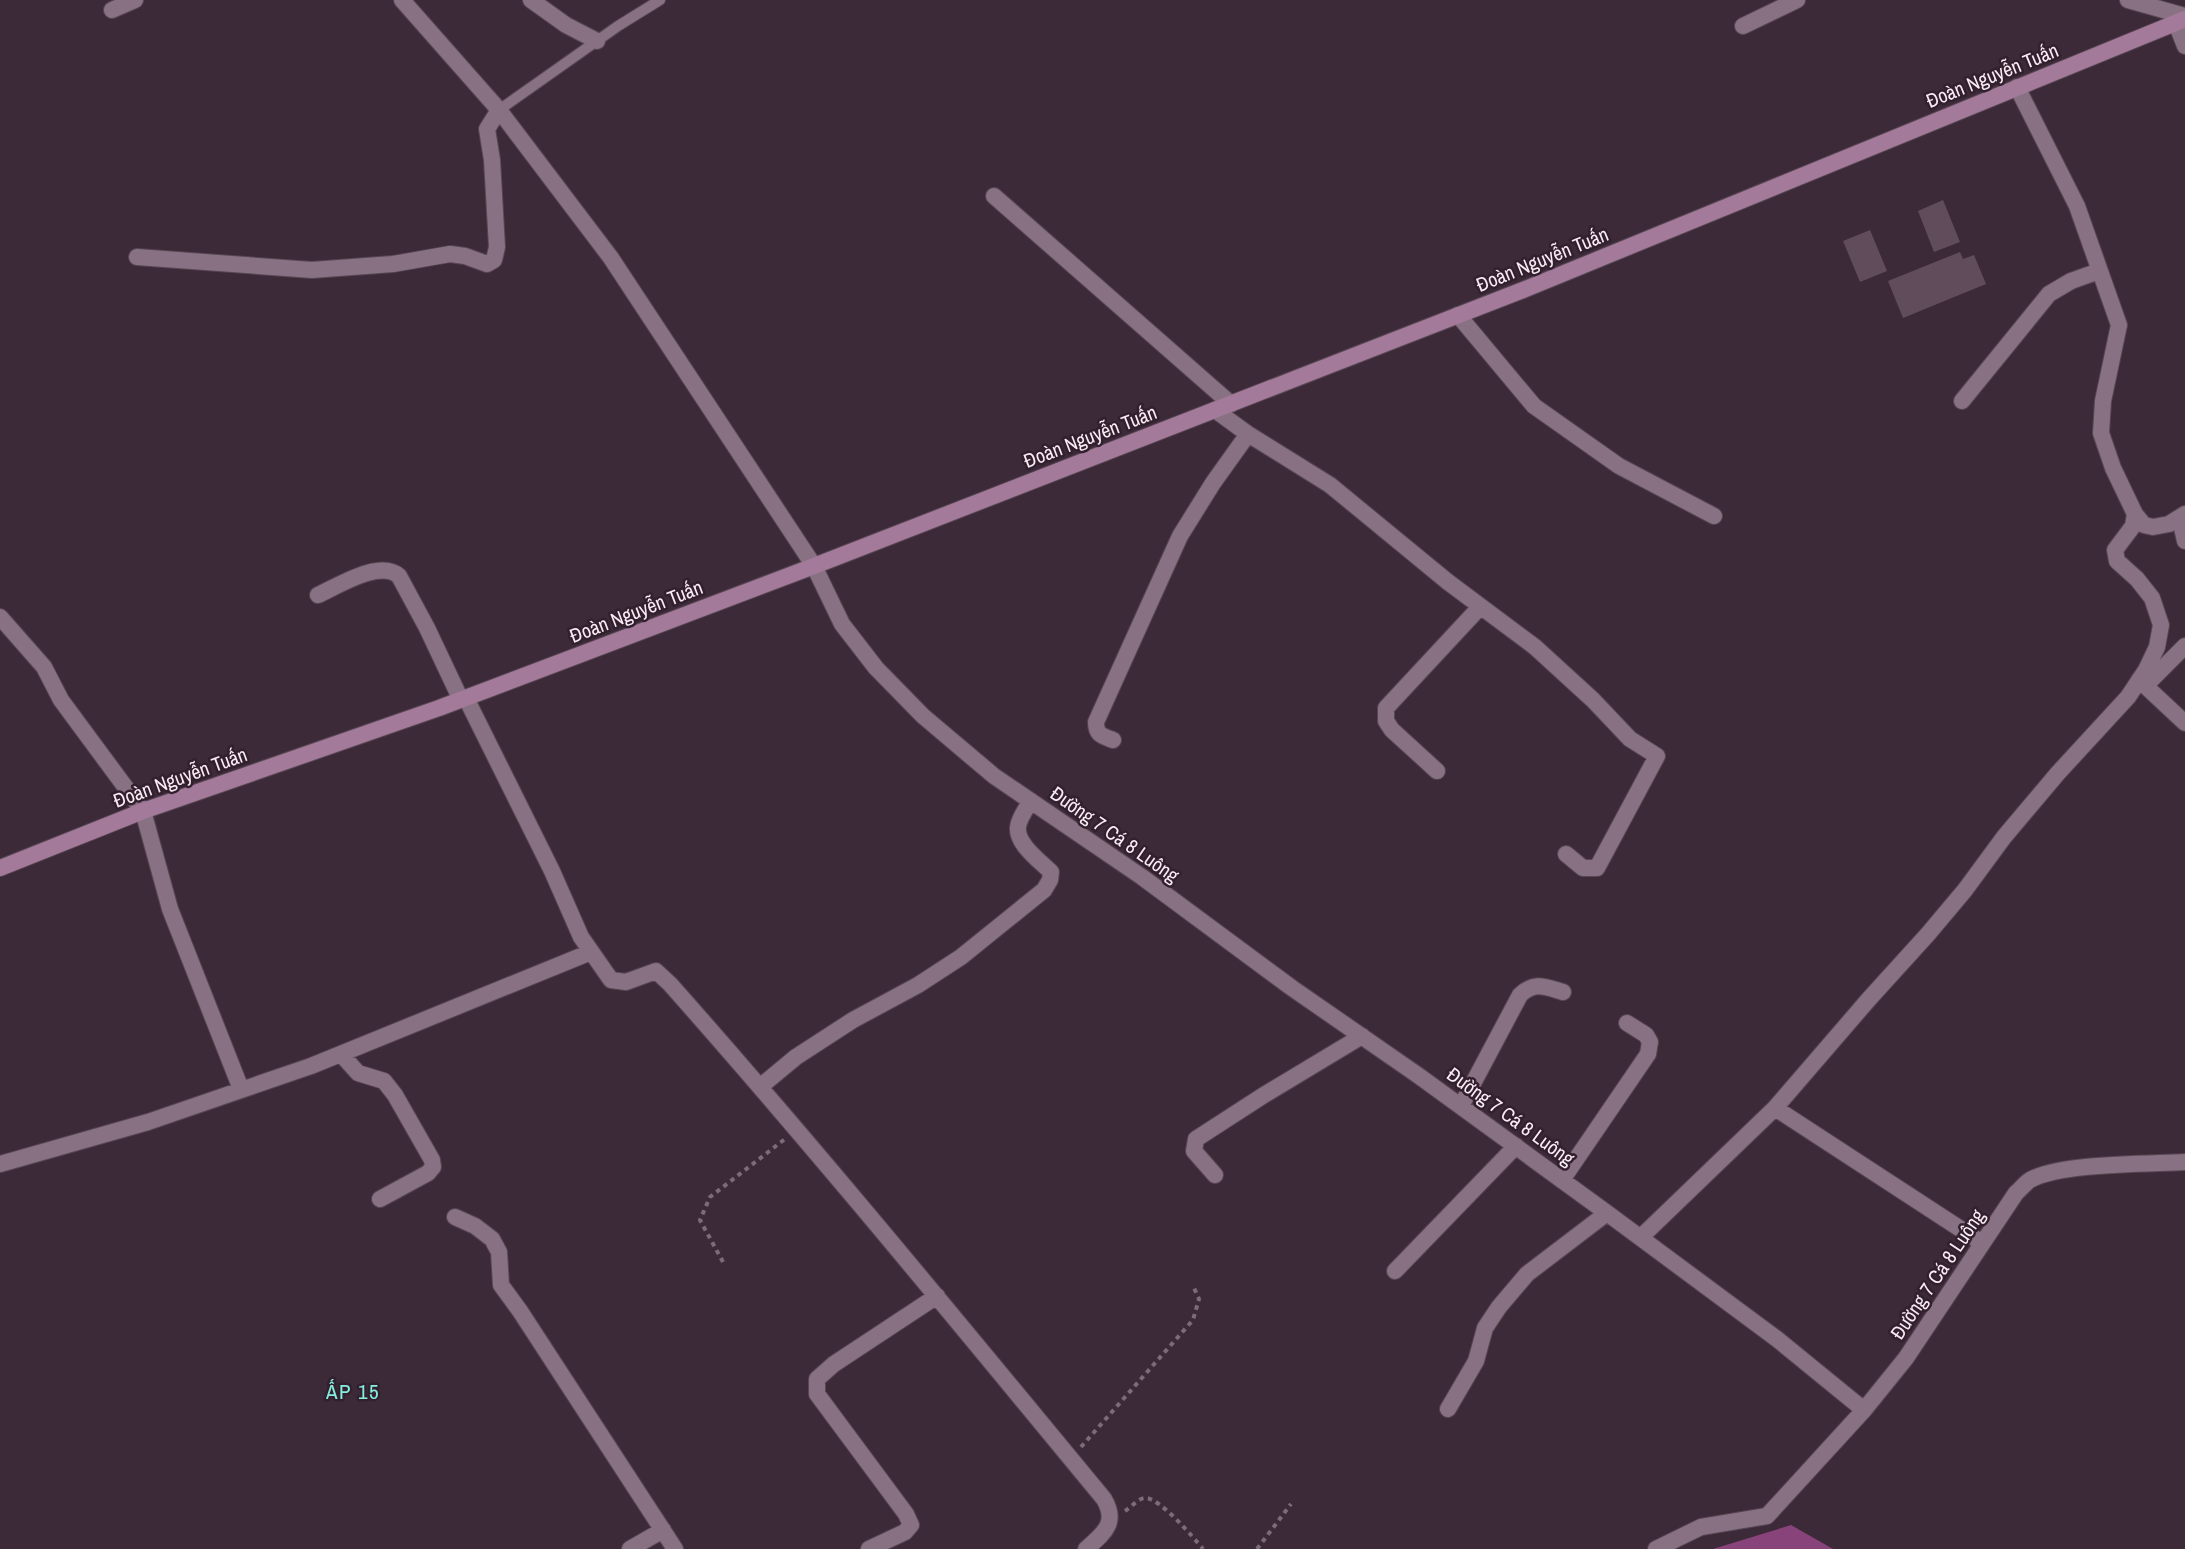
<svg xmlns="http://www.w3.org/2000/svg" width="2185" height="1549" font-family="'Archivo Narrow',sans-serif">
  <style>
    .water { fill: #89437b }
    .building { fill: #614c5c }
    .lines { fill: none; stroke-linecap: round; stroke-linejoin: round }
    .service-casing { stroke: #574653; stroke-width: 12 }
    .minor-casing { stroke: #574653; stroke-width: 18 }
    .secondary-casing { stroke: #574653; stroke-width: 18 }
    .path { stroke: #7c6b78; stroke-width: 4; stroke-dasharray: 4.5 4.5; stroke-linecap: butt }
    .service { stroke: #887182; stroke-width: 10 }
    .minor { stroke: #887182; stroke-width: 16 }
    .secondary { stroke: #a47a9a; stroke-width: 16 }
    .labels { text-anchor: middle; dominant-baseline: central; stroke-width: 5; stroke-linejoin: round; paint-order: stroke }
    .street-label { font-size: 20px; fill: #f9ecf5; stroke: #33202f }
    .neighbourhood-label { font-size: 21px; letter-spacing: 1.5px; fill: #84eddf; stroke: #33202f }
  </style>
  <rect width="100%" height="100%" fill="#3d2a39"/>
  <path class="water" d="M 1791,1525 L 1833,1549 L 1713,1549 Z"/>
  <path class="building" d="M 1943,200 L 1960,242 L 1934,252 L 1918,211 Z
    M 1870,230 L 1887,271 L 1860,282 L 1843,241 Z
    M 1960,252 L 1963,259 L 1974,255 L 1986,284 L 1903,318 L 1888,281 Z"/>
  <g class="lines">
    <g class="service-casing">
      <path id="service" d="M 499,110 L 618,26 L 660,0"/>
    </g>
    <g class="minor-casing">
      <path id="minor" d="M 402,0 L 499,110 L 611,258 L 814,566 L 842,624 L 876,668 L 923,716 L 994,776 L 1142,877 L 1292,988 L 1419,1076 L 1607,1213 L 1777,1339 L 1864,1410
        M 531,0 L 566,25 L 597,41
        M 2128,0 L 2185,16
        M 112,10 L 135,0
        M 2176,23 L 2185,46
        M 1743,26 L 1797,0
        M 2017,87 L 2077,206 L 2119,325 L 2103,401 L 2101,433 L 2113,468 L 2135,514 L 2144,525 L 2153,527 L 2169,524 L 2185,514
        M 994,196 L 1231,404
        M 137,257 L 312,270 L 393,264 L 450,254 L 465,256 L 487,264 L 494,260 L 497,247 L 492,160 L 487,129 L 499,110
        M 1458,315 L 1534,406 L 1619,466 L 1714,516
        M 1962,401 L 2049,294 L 2071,281 L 2099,271
        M 1215,410 L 1248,434 L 1330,485 L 1448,582 L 1535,647 L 1593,700 L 1630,739 L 1657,756 L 1597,868 L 1583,868 L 1566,854
        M 2180,519 L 2185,541
        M 318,595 C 338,586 380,559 399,576 L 427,628 L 461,700
        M 0,617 L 44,667 L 61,700 L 143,811 L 170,909 L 241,1089
        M 2139,680 L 2185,723
        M 2145,686 L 2185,646
        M 466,698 L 552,871 L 581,937 L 611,980 L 626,982 L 656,971 L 670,984 C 819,1152 961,1326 1104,1499 C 1118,1523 1104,1533 1086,1549
        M 1113,740 C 1102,736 1096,735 1096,722 L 1180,536 L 1213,483 L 1248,434
        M 1437,771 L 1392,730 L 1386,721 L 1386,708 L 1480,607
        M 341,1054 L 358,1073 L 384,1081 L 395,1095 L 432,1160 L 433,1167 L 428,1173 L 380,1199
        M 761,1086 L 796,1057 L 853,1020 L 918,985 L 961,957 L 1044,890 L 1050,880 L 1051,872 C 1040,861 1016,844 1018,827 C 1019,818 1026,809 1031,801
        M 1461,1106 L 1520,995 C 1535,981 1545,987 1563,992
        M 1775,1108 L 1982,1243
        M 0,1164 L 148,1122 L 311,1066 L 591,952
        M 1215,1175 L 1194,1151 L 1196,1139 L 1264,1095 L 1362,1036
        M 1562,1180 L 1648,1054 L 1650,1042 L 1646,1035 L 1627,1023
        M 455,1217 L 475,1226 L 492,1239 L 499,1252 L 501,1285 L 520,1311 L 675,1549
        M 1641,1237 L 1775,1108 L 1869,999 L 1928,934 L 1965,890 L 2004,837 L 2058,773 L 2128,697 L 2146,670 L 2157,647 L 2161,625 L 2152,598 L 2137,579 L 2117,561 L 2115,550 L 2133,526 L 2135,514
        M 1395,1271 L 1516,1146
        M 1448,1409 L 1476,1361 L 1485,1328 L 1499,1307 L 1527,1274 L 1607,1213
        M 630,1549 L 663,1530
        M 869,1549 L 905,1532 L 911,1525 L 906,1514 L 817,1394 L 817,1379 L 834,1364 L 937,1296
        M 1656,1549 L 1701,1527 L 1767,1516 L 1864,1410 L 1906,1358 L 2016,1193 C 2021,1189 2025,1183 2030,1180 C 2060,1163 2148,1164 2185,1162"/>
    </g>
    <g class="secondary-casing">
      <path id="secondary" d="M 0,868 L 143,811 L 439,708 L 814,566 L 1523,290 L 2185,19"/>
    </g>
    <path class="path" d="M 723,1262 L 700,1220 L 710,1197 L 785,1139
      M 1081,1447 L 1193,1320 L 1199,1299 L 1194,1288
      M 1125,1511 C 1131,1507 1139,1498 1145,1498 C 1159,1497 1194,1538 1203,1549
      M 1257,1549 L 1291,1504"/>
    <use href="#service" class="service"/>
    <use href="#minor" class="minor"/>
    <use href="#secondary" class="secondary"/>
  </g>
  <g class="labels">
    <g class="street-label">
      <text transform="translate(1992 75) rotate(-22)">Đoàn Nguyễn Tuấn</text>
      <text transform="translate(1542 259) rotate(-22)">Đoàn Nguyễn Tuấn</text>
      <text transform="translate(1090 436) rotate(-21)">Đoàn Nguyễn Tuấn</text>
      <text transform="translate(636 611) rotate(-21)">Đoàn Nguyễn Tuấn</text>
      <text transform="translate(180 777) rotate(-20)">Đoàn Nguyễn Tuấn</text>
      <text transform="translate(1115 834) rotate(35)">Đường 7 Cá 8 Luông</text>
      <text transform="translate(1511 1116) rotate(36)">Đường 7 Cá 8 Luông</text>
      <text transform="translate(1937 1274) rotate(-56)">Đường 7 Cá 8 Luông</text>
    </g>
    <g class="neighbourhood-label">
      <text x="353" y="1391">ẤP 15</text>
    </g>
  </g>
</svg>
